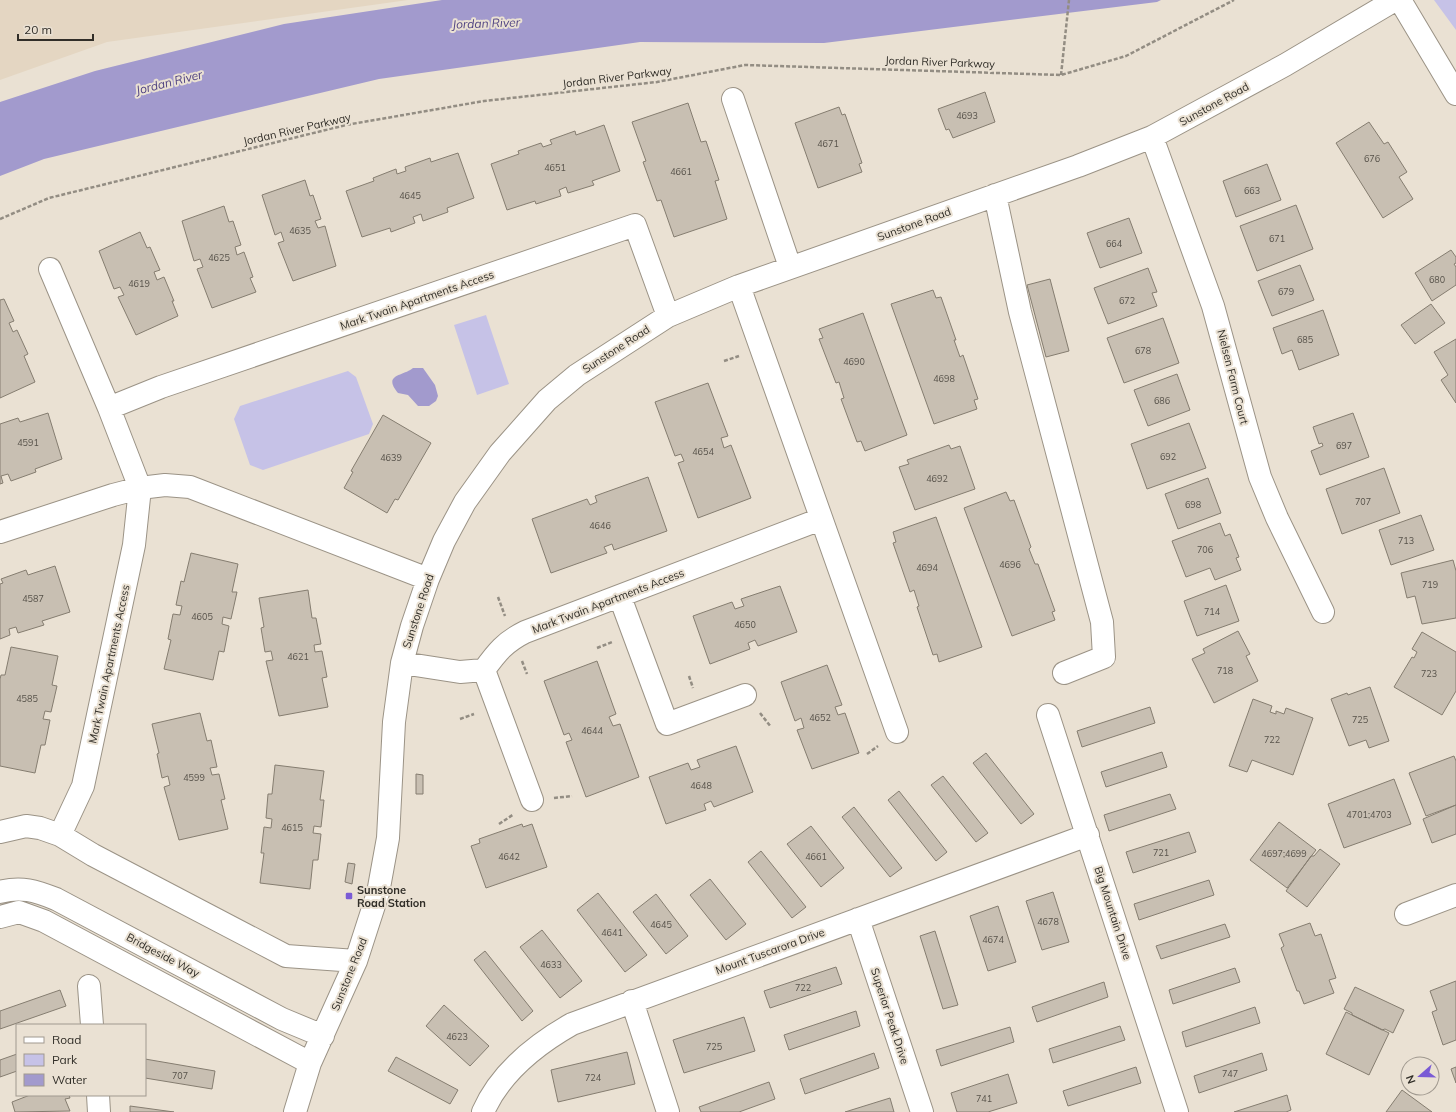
<svg xmlns="http://www.w3.org/2000/svg" width="1456" height="1112" font-family="Mulish,sans-serif">
  <style>
    .built { fill: #e4d6c2 }
    .green { fill: #c6c2e7 }
    .water { fill: #a29acd }
    .building { fill: #c8bfb2; stroke: #857d70 }
    .lines { fill: none; stroke-linecap: round; stroke-linejoin: round }
    .minor-casing { stroke: #9b9386; stroke-width: 24 }
    .path { stroke: #938d83; stroke-width: 2.5; stroke-dasharray: 4 2; stroke-linecap: butt }
    .minor { stroke: #fff; stroke-width: 22 }
    .poi-dot { fill: #7a5bd5; stroke: #eae1d3; stroke-width: 1.5 }
    .labels { text-anchor: middle; dominant-baseline: central; stroke-width: 4; stroke-linejoin: round; paint-order: stroke }
    .number-label { font-size: 9px; fill: #57524a }
    .street-label { font-size: 11px; fill: #312e28; stroke: #eae1d3 }
    .poi-label { font-size: 11px; font-weight: bold; fill: #312e28; stroke: #eae1d3; text-anchor: start }
    .water-label { font-size: 12px; font-style: italic; fill: #504382; stroke: #eae1d3 }
  </style>
  <rect width="100%" height="100%" fill="#eae1d3"/>
  <path class="built" d="M 0,0 L 408,0 L 107,42 L 0,80 Z"/>
  <path class="green" d="M 1434,0 L 1456,0 L 1456,30 Z
    M 486,315 L 509,384 L 477,395 L 454,325 Z
    M 348,371 L 356,377 L 373,424 L 369,434 L 263,470 L 250,465 L 234,419 L 240,406 Z"/>
  <path class="water" d="M 442,0 L 1161,0 L 1157,2 L 824,43 L 640,42 L 379,79 L 44,159 L 0,176 L 0,102 L 95,71 L 284,24 Z
    M 413,368 L 423,368 L 435,385 L 438,396 L 436,401 L 429,406 L 418,406 L 408,395 L 398,393 C 382,374 404,376 413,368 Z"/>
  <path class="building" d="M 985,92 L 995,122 L 953,138 L 949,129 L 946,130 L 938,109 Z
    M 688,103 L 701,142 L 706,141 L 719,180 L 715,181 L 727,219 L 674,237 L 661,200 L 657,201 L 643,162 L 646,161 L 632,122 Z
    M 839,107 L 842,115 L 845,114 L 862,163 L 859,164 L 862,172 L 818,188 L 795,123 Z
    M 1369,122 L 1384,144 L 1388,142 L 1407,172 L 1399,177 L 1413,199 L 1383,218 L 1336,143 Z
    M 604,125 L 620,171 L 592,181 L 594,185 L 568,193 L 566,187 L 559,190 L 561,196 L 536,204 L 535,201 L 507,210 L 491,164 L 519,154 L 518,151 L 541,143 L 543,147 L 552,144 L 550,140 L 575,131 L 576,135 Z
    M 458,153 L 474,198 L 447,208 L 448,212 L 423,221 L 421,214 L 413,217 L 415,223 L 391,232 L 390,228 L 362,237 L 346,191 L 374,181 L 373,178 L 396,169 L 397,174 L 406,171 L 405,167 L 430,158 L 431,162 Z
    M 1267,164 L 1281,200 L 1236,217 L 1223,181 Z
    M 305,180 L 310,196 L 313,195 L 321,219 L 315,221 L 318,228 L 325,226 L 336,266 L 293,281 L 278,243 L 284,241 L 281,232 L 275,235 L 262,195 Z
    M 1296,205 L 1313,249 L 1257,271 L 1240,226 Z
    M 224,206 L 229,222 L 233,221 L 241,245 L 235,247 L 237,255 L 244,252 L 253,277 L 250,278 L 256,292 L 212,308 L 197,269 L 203,267 L 200,259 L 194,261 L 182,221 Z
    M 1129,218 L 1142,253 L 1100,268 L 1087,233 Z
    M 140,232 L 147,248 L 150,247 L 160,270 L 154,272 L 157,280 L 164,277 L 174,301 L 172,301 L 178,316 L 136,335 L 118,297 L 124,295 L 120,287 L 114,289 L 99,251 Z
    M 1451,250 L 1456,257 L 1456,263 L 1454,264 L 1456,267 L 1456,285 L 1432,301 L 1415,273 Z
    M 1300,265 L 1314,300 L 1272,316 L 1258,281 Z
    M 1148,268 L 1157,292 L 1152,293 L 1157,306 L 1108,324 L 1094,288 Z
    M 1050,279 L 1069,351 L 1046,357 L 1027,285 Z
    M 933,290 L 936,298 L 941,297 L 956,340 L 954,340 L 960,357 L 963,355 L 978,399 L 974,400 L 977,409 L 934,424 L 891,304 Z
    M 4,299 L 14,321 L 9,323 L 13,332 L 17,330 L 28,354 L 24,356 L 35,382 L 0,398 L 0,300 Z
    M 1431,304 L 1445,323 L 1415,344 L 1401,325 Z
    M 1323,310 L 1339,355 L 1299,370 L 1292,350 L 1282,354 L 1273,328 Z
    M 863,313 L 907,435 L 865,451 L 861,441 L 857,442 L 841,399 L 844,398 L 839,382 L 836,383 L 819,339 L 823,338 L 819,329 Z
    M 1163,318 L 1179,363 L 1124,383 L 1107,338 Z
    M 1456,339 L 1456,403 L 1441,380 L 1448,375 L 1434,352 Z
    M 1177,374 L 1190,410 L 1148,426 L 1134,390 Z
    M 708,383 L 728,436 L 721,438 L 724,448 L 731,445 L 751,498 L 698,518 L 678,463 L 684,461 L 681,454 L 675,456 L 655,402 Z
    M 48,413 L 62,459 L 35,469 L 36,472 L 11,481 L 8,474 L 1,476 L 3,483 L 0,484 L 0,424 L 18,418 L 20,422 Z
    M 1353,413 L 1369,457 L 1320,475 L 1311,451 L 1323,446 L 1322,443 L 1319,444 L 1313,427 Z
    M 383,415 L 431,443 L 398,500 L 395,499 L 387,513 L 344,488 L 353,472 L 351,471 Z
    M 1189,423 L 1206,468 L 1147,489 L 1131,444 Z
    M 949,445 L 951,449 L 960,446 L 975,489 L 915,510 L 899,467 L 909,464 L 907,460 Z
    M 1384,468 L 1400,513 L 1342,534 L 1326,489 Z
    M 648,477 L 667,531 L 614,550 L 612,544 L 604,547 L 607,553 L 551,573 L 532,519 L 587,499 L 590,505 L 597,502 L 595,496 Z
    M 1208,478 L 1221,513 L 1178,529 L 1165,494 Z
    M 1006,492 L 1010,501 L 1014,500 L 1031,547 L 1029,549 L 1035,564 L 1038,564 L 1055,611 L 1052,612 L 1055,620 L 1012,636 L 964,508 Z
    M 1421,515 L 1434,550 L 1391,565 L 1379,530 Z
    M 936,517 L 982,647 L 939,662 L 937,654 L 933,655 L 917,607 L 919,606 L 914,590 L 910,592 L 893,543 L 896,542 L 893,532 Z
    M 1220,523 L 1225,536 L 1230,534 L 1239,557 L 1236,558 L 1241,570 L 1215,580 L 1210,568 L 1186,577 L 1172,541 Z
    M 191,553 L 238,564 L 232,592 L 237,592 L 231,619 L 223,617 L 222,624 L 229,626 L 224,652 L 219,651 L 213,680 L 164,669 L 171,640 L 168,639 L 173,614 L 180,615 L 182,606 L 176,605 L 181,581 L 184,582 Z
    M 1453,560 L 1456,571 L 1456,618 L 1422,624 L 1415,596 L 1407,598 L 1401,573 Z
    M 55,566 L 70,612 L 42,621 L 44,625 L 18,633 L 16,627 L 9,629 L 10,635 L 0,639 L 0,584 L 3,583 L 1,579 L 26,570 L 28,575 Z
    M 1226,585 L 1239,621 L 1197,636 L 1184,601 Z
    M 780,586 L 797,632 L 758,646 L 755,640 L 748,643 L 750,649 L 710,664 L 693,616 L 732,602 L 735,609 L 744,606 L 741,599 Z
    M 308,590 L 312,618 L 316,618 L 321,644 L 314,645 L 315,652 L 322,651 L 327,677 L 322,678 L 328,707 L 279,716 L 266,661 L 273,660 L 271,651 L 265,652 L 261,628 L 264,627 L 259,598 Z
    M 1238,631 L 1250,654 L 1246,656 L 1258,681 L 1214,703 L 1192,659 L 1205,653 L 1203,649 Z
    M 1422,632 L 1456,652 L 1456,691 L 1442,715 L 1394,687 L 1412,657 L 1414,658 L 1417,652 L 1412,649 Z
    M 11,647 L 58,656 L 52,685 L 57,686 L 51,712 L 45,711 L 43,719 L 50,720 L 45,745 L 41,745 L 35,773 L 0,766 L 0,679 L 1,675 L 5,675 Z
    M 597,661 L 616,714 L 609,717 L 613,726 L 620,724 L 639,777 L 586,797 L 566,742 L 572,740 L 569,733 L 564,735 L 544,681 Z
    M 827,665 L 842,705 L 835,707 L 838,715 L 845,713 L 859,753 L 812,769 L 797,730 L 804,728 L 801,718 L 795,721 L 781,682 Z
    M 1370,687 L 1389,741 L 1369,748 L 1366,740 L 1349,746 L 1331,699 L 1347,693 L 1348,695 Z
    M 1253,699 L 1272,706 L 1270,712 L 1276,714 L 1276,711 L 1284,714 L 1286,708 L 1313,718 L 1293,775 L 1252,760 L 1247,772 L 1229,766 Z
    M 1150,707 L 1155,723 L 1082,747 L 1077,731 Z
    M 200,713 L 207,741 L 211,740 L 217,767 L 210,768 L 212,775 L 219,774 L 225,799 L 221,800 L 228,829 L 179,840 L 164,787 L 170,785 L 168,776 L 162,778 L 157,754 L 159,753 L 152,724 Z
    M 736,746 L 753,792 L 714,807 L 711,801 L 704,804 L 706,810 L 666,824 L 649,777 L 688,763 L 691,770 L 700,767 L 697,760 Z
    M 1162,752 L 1167,767 L 1106,787 L 1101,772 Z
    M 986,753 L 1034,814 L 1021,824 L 973,763 Z
    M 1454,756 L 1456,761 L 1456,805 L 1426,816 L 1409,773 Z
    M 275,765 L 324,771 L 320,800 L 324,800 L 321,827 L 314,826 L 313,833 L 321,834 L 318,860 L 313,860 L 310,889 L 260,883 L 264,853 L 261,853 L 264,827 L 271,828 L 272,819 L 266,818 L 268,794 L 272,794 Z
    M 416,774 L 423,775 L 423,794 L 416,794 Z
    M 943,776 L 988,833 L 976,842 L 931,785 Z
    M 1394,779 L 1411,824 L 1344,848 L 1328,804 Z
    M 899,791 L 947,852 L 936,861 L 888,800 Z
    M 1170,794 L 1176,809 L 1109,831 L 1104,815 Z
    M 1456,805 L 1456,834 L 1432,843 L 1423,819 Z
    M 854,807 L 902,868 L 890,877 L 842,817 Z
    M 1279,822 L 1316,850 L 1287,888 L 1250,860 Z
    M 522,824 L 523,827 L 532,824 L 547,867 L 486,888 L 471,846 L 480,843 L 479,839 Z
    M 811,826 L 844,868 L 821,887 L 787,844 Z
    M 1189,832 L 1196,852 L 1133,873 L 1126,852 Z
    M 1320,849 L 1340,864 L 1307,907 L 1286,891 L 1311,856 L 1314,856 Z
    M 761,851 L 806,907 L 792,918 L 748,862 Z
    M 348,863 L 355,864 L 352,884 L 345,882 Z
    M 710,879 L 746,924 L 726,940 L 690,895 Z
    M 1209,880 L 1214,895 L 1139,920 L 1134,904 Z
    M 1053,892 L 1069,942 L 1042,950 L 1026,901 Z
    M 598,893 L 647,955 L 625,972 L 577,910 Z
    M 656,894 L 688,936 L 666,954 L 633,912 Z
    M 998,906 L 1016,962 L 988,971 L 970,916 Z
    M 1310,923 L 1315,936 L 1321,934 L 1336,978 L 1329,980 L 1334,993 L 1304,1004 L 1299,991 L 1297,991 L 1281,948 L 1284,946 L 1279,934 Z
    M 1225,924 L 1230,937 L 1161,959 L 1156,946 Z
    M 542,930 L 582,981 L 560,998 L 520,947 Z
    M 935,931 L 958,1005 L 943,1009 L 920,936 Z
    M 485,951 L 533,1011 L 522,1021 L 474,960 Z
    M 836,967 L 842,984 L 770,1008 L 764,991 Z
    M 1235,968 L 1240,982 L 1173,1004 L 1169,990 Z
    M 1456,981 L 1456,1040 L 1443,1045 L 1432,1012 L 1437,1010 L 1430,991 Z
    M 1104,982 L 1108,997 L 1037,1022 L 1032,1007 Z
    M 1355,987 L 1404,1010 L 1393,1033 L 1385,1029 L 1382,1030 L 1352,1015 L 1352,1013 L 1344,1009 Z
    M 60,990 L 66,1006 L 0,1029 L 0,1011 Z
    M 444,1005 L 489,1046 L 470,1066 L 426,1026 Z
    M 1255,1007 L 1260,1023 L 1186,1047 L 1182,1032 Z
    M 856,1011 L 860,1026 L 789,1050 L 784,1035 Z
    M 1346,1012 L 1389,1033 L 1369,1075 L 1326,1054 Z
    M 744,1017 L 755,1051 L 684,1073 L 673,1040 Z
    M 1120,1026 L 1125,1040 L 1053,1063 L 1049,1049 Z
    M 1010,1027 L 1014,1042 L 941,1066 L 936,1050 Z
    M 627,1052 L 635,1084 L 558,1102 L 551,1070 Z
    M 874,1053 L 879,1068 L 805,1094 L 800,1079 Z
    M 1262,1053 L 1267,1070 L 1199,1093 L 1194,1076 Z
    M 17,1054 L 17,1071 L 0,1077 L 0,1060 Z
    M 396,1057 L 458,1090 L 450,1104 L 388,1071 Z
    M 145,1059 L 215,1071 L 212,1089 L 145,1078 Z
    M 1136,1067 L 1141,1083 L 1068,1106 L 1063,1091 Z
    M 1456,1067 L 1456,1083 L 1451,1069 Z
    M 1008,1074 L 1017,1103 L 988,1112 L 957,1112 L 951,1093 Z
    M 769,1082 L 775,1099 L 739,1112 L 701,1112 L 699,1107 Z
    M 1402,1090 L 1432,1112 L 1386,1112 Z
    M 30,1095 L 69,1095 L 70,1098 L 65,1099 L 70,1111 L 15,1112 L 12,1102 Z
    M 1287,1095 L 1291,1110 L 1286,1112 L 1234,1112 Z
    M 890,1098 L 894,1112 L 845,1112 Z
    M 130,1106 L 174,1112 L 130,1112 Z"/>
  <g class="lines">
    <g class="minor-casing">
      <path id="minor" d="M 1400,0 L 1456,94
        M 733,99 L 790,267
        M 1152,137 L 1213,306 L 1260,477 L 1277,518 L 1323,612
        M 995,195 L 1020,312 L 1102,622 L 1104,657 L 1064,673
        M 50,269 L 109,408 L 140,488 L 134,545 L 83,786 L 60,835
        M 739,286 L 897,732
        M 109,408 L 161,387 L 635,225 L 668,316
        M 0,532 L 113,495 L 140,488 L 165,485 L 190,487 L 428,579
        M 620,597 L 667,724 L 745,695
        M 402,663 L 460,672 L 484,670 C 497,652 505,642 525,632 L 821,519
        M 484,670 L 532,800
        M 1048,715 L 1177,1112
        M 0,832 L 26,826 L 40,828 L 60,835 L 93,855 L 286,956 L 356,961
        M 0,892 C 21,886 36,891 56,899 L 282,1019 L 323,1036
        M 1406,914 L 1456,895
        M 0,917 L 19,912 L 44,921 L 310,1063
        M 858,919 L 922,1112
        M 89,986 L 92,1025
        M 632,1001 L 668,1112
        M 98,1095 L 99,1112
        M 295,1112 L 310,1063 L 356,961 L 378,893 L 388,838 L 394,722 L 402,663 L 412,626 L 428,579 L 444,541 L 465,502 L 500,453 L 547,400 L 577,375 L 668,316 L 739,286 L 1078,166 L 1152,137 L 1285,65 L 1395,0
        M 483,1112 C 500,1073 535,1045 572,1024 L 1088,835"/>
    </g>
    <path class="path" d="M 1061,75 L 1069,0
      M 0,219 L 49,198 L 346,125 L 484,101 L 657,82 L 745,65 L 1061,75 L 1126,56 L 1234,0
      M 724,361 L 739,356
      M 498,597 L 505,616
      M 597,648 L 612,642
      M 522,661 L 527,674
      M 689,676 L 693,688
      M 760,713 L 771,727
      M 460,719 L 474,714
      M 867,754 L 878,746
      M 554,798 L 572,796
      M 499,824 L 514,814"/>
    <use href="#minor" class="minor"/>
  </g>
  <rect class="poi-dot" x="345" y="892" width="8" height="8" rx="2"/>
  <g class="labels">
    <g class="number-label">
      <text x="967" y="115">4693</text>
      <text x="828" y="143">4671</text>
      <text x="1372" y="158">676</text>
      <text x="555" y="167">4651</text>
      <text x="681" y="171">4661</text>
      <text x="1252" y="190">663</text>
      <text x="410" y="195">4645</text>
      <text x="300" y="230">4635</text>
      <text x="1277" y="238">671</text>
      <text x="1114" y="243">664</text>
      <text x="219" y="257">4625</text>
      <text x="1437" y="279">680</text>
      <text x="139" y="283">4619</text>
      <text x="1286" y="291">679</text>
      <text x="1127" y="300">672</text>
      <text x="1305" y="339">685</text>
      <text x="1143" y="350">678</text>
      <text x="854" y="361">4690</text>
      <text x="944" y="378">4698</text>
      <text x="1162" y="400">686</text>
      <text x="28" y="442">4591</text>
      <text x="1344" y="445">697</text>
      <text x="703" y="451">4654</text>
      <text x="1168" y="456">692</text>
      <text x="391" y="457">4639</text>
      <text x="937" y="478">4692</text>
      <text x="1363" y="501">707</text>
      <text x="1193" y="504">698</text>
      <text x="600" y="525">4646</text>
      <text x="1406" y="540">713</text>
      <text x="1205" y="549">706</text>
      <text x="1010" y="564">4696</text>
      <text x="927" y="567">4694</text>
      <text x="1430" y="584">719</text>
      <text x="33" y="598">4587</text>
      <text x="1212" y="611">714</text>
      <text x="202" y="616">4605</text>
      <text x="745" y="624">4650</text>
      <text x="298" y="656">4621</text>
      <text x="1225" y="670">718</text>
      <text x="1429" y="673">723</text>
      <text x="27" y="698">4585</text>
      <text x="820" y="717">4652</text>
      <text x="1360" y="719">725</text>
      <text x="592" y="730">4644</text>
      <text x="1272" y="739">722</text>
      <text x="194" y="777">4599</text>
      <text x="701" y="785">4648</text>
      <text x="1369" y="814">4701;4703</text>
      <text x="292" y="827">4615</text>
      <text x="1161" y="852">721</text>
      <text x="1284" y="853">4697;4699</text>
      <text x="509" y="856">4642</text>
      <text x="816" y="856">4661</text>
      <text x="1048" y="921">4678</text>
      <text x="661" y="924">4645</text>
      <text x="612" y="932">4641</text>
      <text x="993" y="939">4674</text>
      <text x="551" y="964">4633</text>
      <text x="803" y="987">722</text>
      <text x="457" y="1036">4623</text>
      <text x="714" y="1046">725</text>
      <text x="1230" y="1073">747</text>
      <text x="180" y="1075">707</text>
      <text x="593" y="1077">724</text>
      <text x="984" y="1098">741</text>
    </g>
    <g class="street-label">
      <text transform="translate(940 62) rotate(2)">Jordan River Parkway</text>
      <text transform="translate(617 77) rotate(-7)">Jordan River Parkway</text>
      <text transform="translate(1214 104) rotate(-29)">Sunstone Road</text>
      <text transform="translate(297 129) rotate(-13)">Jordan River Parkway</text>
      <text transform="translate(914 224) rotate(-20)">Sunstone Road</text>
      <text transform="translate(417 300) rotate(-19)">Mark Twain Apartments Access</text>
      <text transform="translate(616 349) rotate(-33)">Sunstone Road</text>
      <text transform="translate(1233 377) rotate(76)">Nielsen Farm Court</text>
      <text transform="translate(608 601) rotate(-21)">Mark Twain Apartments Access</text>
      <text transform="translate(418 611) rotate(-72)">Sunstone Road</text>
      <text transform="translate(109 664) rotate(-78)">Mark Twain Apartments Access</text>
      <text transform="translate(1113 913) rotate(72)">Big Mountain Drive</text>
      <text transform="translate(770 951) rotate(-20)">Mount Tuscarora Drive</text>
      <text transform="translate(163 955) rotate(28)">Bridgeside Way</text>
      <text transform="translate(349 974) rotate(-68)">Sunstone Road</text>
      <text transform="translate(890 1016) rotate(72)">Superior Peak Drive</text>
    </g>
    <g class="poi-label">
      <text x="357" y="890">Sunstone<tspan x="357" dy="13">Road Station</tspan></text>
    </g>
    <g class="water-label">
      <text transform="translate(486 23) rotate(-2)">Jordan River</text>
      <text transform="translate(169 82) rotate(-14)">Jordan River</text>
    </g>
  </g>
  <rect x="16" y="1024" width="130" height="72" fill="#eae1d3" stroke="#a0998f"/>
  <rect x="24" y="1037" width="20" height="6" fill="#ffffff" stroke="#a0998f"/>
  <text x="52" y="1044" font-size="12" fill="#312e28">Road</text>
  <rect x="24" y="1054" width="20" height="12" fill="#c6c2e7" stroke="#a0998f"/>
  <text x="52" y="1064" font-size="12" fill="#312e28">Park</text>
  <rect x="24" y="1074" width="20" height="12" fill="#a29acd" stroke="#a0998f"/>
  <text x="52" y="1084" font-size="12" fill="#312e28">Water</text>
  <g transform="translate(1420 1076) rotate(250)"><circle r="19" fill="#eae1d3" stroke="#a0998f"/>
  <path d="M0-3L7 15L0 10L-7 15Z" fill="#7a5bd5"/>
  <text y="-6" font-size="11" font-weight="bold" text-anchor="middle" fill="#312e28">N</text>
  </g>
  <path d="M18 34v6h75v-6" fill="none" stroke="#312e28" stroke-width="2"/>
  <text x="24" y="34" font-size="12" fill="#312e28" stroke="#eae1d3" stroke-width="3" paint-order="stroke">20 m</text>
</svg>
